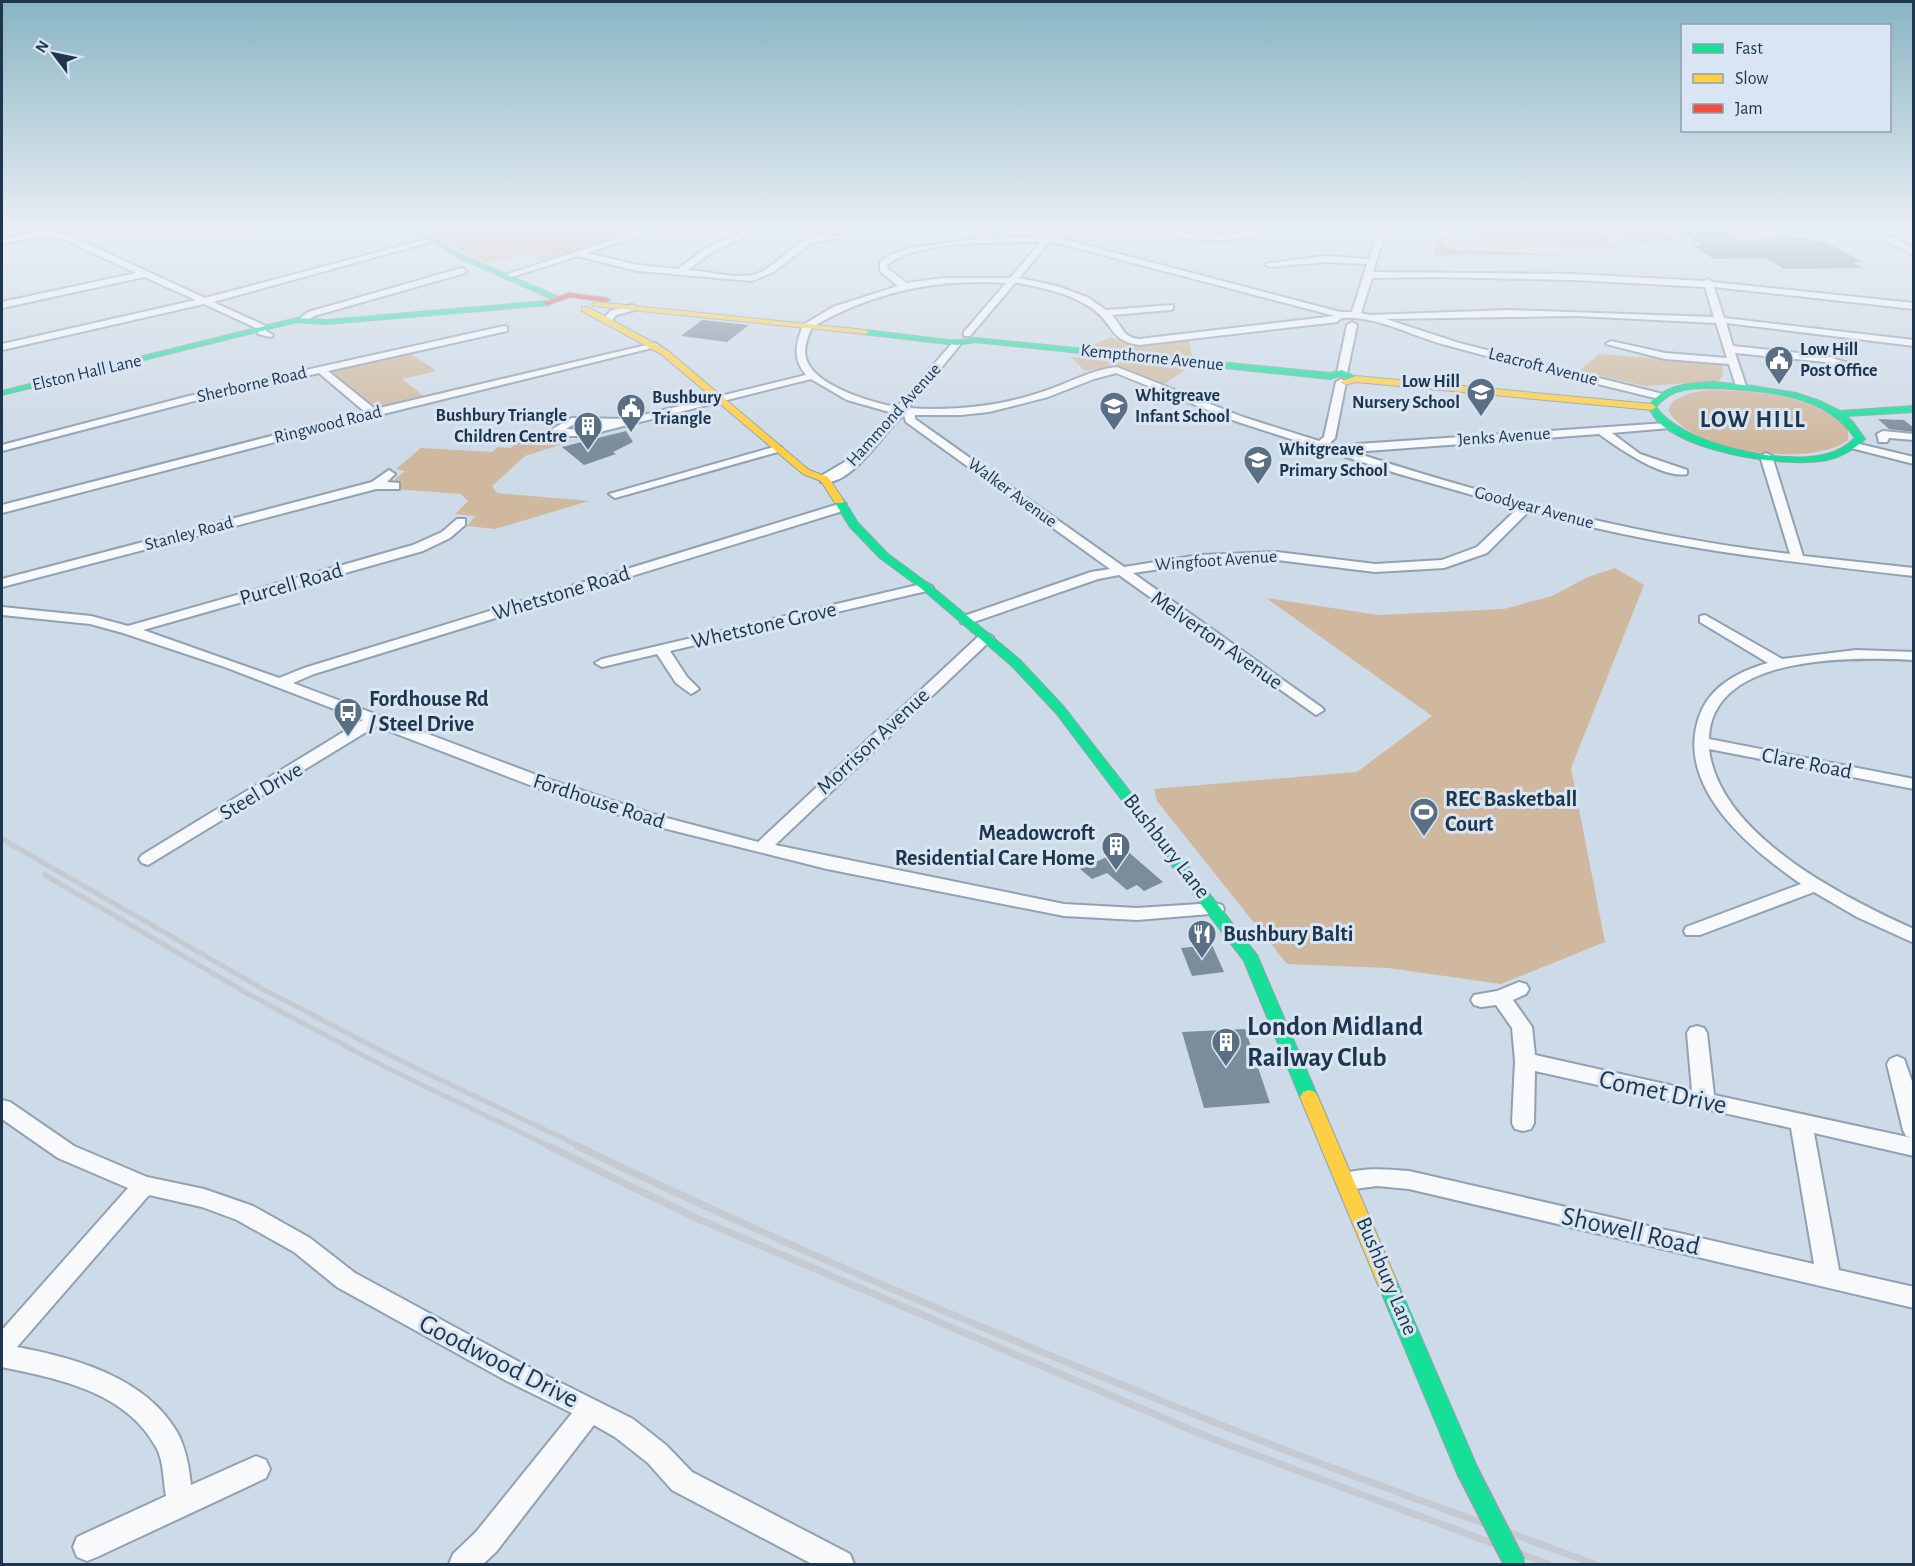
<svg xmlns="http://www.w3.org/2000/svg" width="1915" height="1566" font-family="'Alegreya Sans',sans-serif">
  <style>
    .green { fill: #cfb89e }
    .forest { fill: #c6af94 }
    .building { fill: #7b8c9b }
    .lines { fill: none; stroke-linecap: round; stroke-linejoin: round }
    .street-casing { stroke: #90a1b2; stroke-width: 4 }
    .fast-casing { stroke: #90a1b2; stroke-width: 2 }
    .slow-casing { stroke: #90a1b2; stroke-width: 2 }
    .jam-casing { stroke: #90a1b2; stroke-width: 2 }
    .street { fill: #f8f9fb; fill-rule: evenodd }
    .fast { fill: #16e098; fill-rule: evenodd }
    .slow { fill: #ffcf43; fill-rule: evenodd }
    .jam { fill: #f24e42; fill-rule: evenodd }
    .rail-far1 { stroke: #c4cacf; stroke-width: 5 }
    .rail { stroke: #c4cacf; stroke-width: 7 }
    .fast-bridge-casing { stroke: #90a1b2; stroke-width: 23; stroke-linecap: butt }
    .fast-bridge { stroke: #16e098; stroke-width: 20 }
    .labels { text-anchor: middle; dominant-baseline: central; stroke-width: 6; stroke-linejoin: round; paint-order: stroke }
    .far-poi-label { font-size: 18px; font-weight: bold; fill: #1d364e; stroke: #d9e5f2; text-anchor: start }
    .far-street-label { font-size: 18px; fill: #1d364e; stroke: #d9e5f2 }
    .street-label { font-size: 22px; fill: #1d364e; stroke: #d9e5f2 }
    .poi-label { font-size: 22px; font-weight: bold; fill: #1d364e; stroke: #d9e5f2; text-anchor: start }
    .far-district-label { font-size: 24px; font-weight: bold; letter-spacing: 1.5px; fill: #1d364e; stroke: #d9e5f2 }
    .near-poi-label { font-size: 27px; font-weight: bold; fill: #1d364e; stroke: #d9e5f2; text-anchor: start }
    .near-street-label { font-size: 27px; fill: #1d364e; stroke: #d9e5f2 }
  </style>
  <rect width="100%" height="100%" fill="#cddae7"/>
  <path class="green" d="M 422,226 L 624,226 L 642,230 L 545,261 L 526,254 L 487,263 L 449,244 Z
    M 1471,226 L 1595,226 L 1616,248 L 1484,245 Z
    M 1612,226 L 1650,226 L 1676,242 L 1638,243 Z
    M 1111,337 C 1136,349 1162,343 1189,340 L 1192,358 L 1091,346 Z
    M 410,353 L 437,371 L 402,379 L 424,396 C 367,411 376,410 332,372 L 334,369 Z
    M 1599,354 L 1722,363 L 1723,374 L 1719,381 L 1645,386 L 1579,371 Z
    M 1071,357 L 1187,368 L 1165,384 C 1137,372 1115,363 1085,371 Z
    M 1710,390 C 1757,391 1813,394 1848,429 L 1848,440 C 1812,468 1691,453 1668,410 L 1673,401 L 1690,393 Z
    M 539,431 L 553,438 L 571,441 L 525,456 L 492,486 L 497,493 L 589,501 L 495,529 L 467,526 L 475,516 L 455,514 L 468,501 L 461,494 L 393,489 L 395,479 L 405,471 L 396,469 L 421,448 L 492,452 L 498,447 L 511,448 L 526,434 Z
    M 1615,568 L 1644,585 L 1571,768 L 1605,942 L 1501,984 L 1388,968 L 1287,964 L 1157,801 L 1154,789 L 1357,772 L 1432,716 L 1266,598 L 1378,615 L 1504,609 L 1552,596 L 1588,577 Z"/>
  <path class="forest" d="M 1438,236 L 1445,238 L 1444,246 L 1460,250 L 1575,255 L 1433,255 Z"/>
  <path class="building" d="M 1717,227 L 1738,240 L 1808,238 L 1815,242 L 1825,242 L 1863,262 L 1852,262 L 1863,268 L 1784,269 L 1766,258 L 1714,259 L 1692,246 L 1702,245 L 1674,228 Z
    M 702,320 L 749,325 L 727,342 L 681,336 Z
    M 1878,419 L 1904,420 L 1914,428 L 1914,432 L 1889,429 Z
    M 626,431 L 633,442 L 613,452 L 616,454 L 584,465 L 562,447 Z
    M 1125,849 L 1163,882 L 1144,891 L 1137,885 L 1127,890 L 1107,873 L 1092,879 L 1080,869 Z
    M 1212,945 L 1224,972 L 1192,976 L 1181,948 Z
    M 1245,1029 L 1270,1103 L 1204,1108 L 1182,1032 Z"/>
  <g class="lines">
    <g class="street-casing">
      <path id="street" d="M 4,226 L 18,226 L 68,235 L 205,298 L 427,239 L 434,241 L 213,302 L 266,326 L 266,331 L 273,335 L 271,337 L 258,334 L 258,329 L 204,304 L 2,350 L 2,344 L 196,300 L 144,277 L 2,308 L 2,302 L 136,273 L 63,239 L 44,235 L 2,244 L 2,240 L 33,233 Z
        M 655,226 L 666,226 L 587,253 L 638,265 L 678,269 L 706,248 L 754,226 L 760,226 L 760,229 L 712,252 L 688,270 C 707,271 734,279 753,275 C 779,270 809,218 840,238 L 811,243 L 775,271 L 752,281 L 638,271 L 578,256 L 509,278 L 502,276 Z
        M 857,226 L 896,226 L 892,228 L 861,228 Z
        M 996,226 L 1005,226 L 982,239 L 1038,237 L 1015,226 L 1025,226 L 1051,236 L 1340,312 L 1352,312 L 1367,264 L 1325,262 L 1269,267 L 1265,264 L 1325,256 L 1369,259 L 1379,226 L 1387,226 L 1373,272 L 1573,274 L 1704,281 L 1708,279 L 1712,282 L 1914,303 L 1914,309 L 1714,287 L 1724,318 L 1914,340 L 1914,346 L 1726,323 L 1733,346 L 1826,356 L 1873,371 L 1868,374 L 1825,362 L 1735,353 L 1746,386 L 1741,389 L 1736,386 L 1729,364 L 1665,359 L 1606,344 L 1611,341 L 1665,353 L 1727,358 L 1716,323 L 1576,316 L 1386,319 L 1459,343 L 1663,394 L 1664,396 L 1659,399 C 1586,381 1514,364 1442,344 C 1410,335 1375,315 1341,318 L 1337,322 L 1139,345 C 1109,341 1114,322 1090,307 C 1069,293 1043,288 1019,283 L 1015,283 L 970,336 L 964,336 L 964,332 L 1006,283 C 936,278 873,292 812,327 C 808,336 803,348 806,358 C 813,386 873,403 897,407 L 954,341 L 960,341 L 960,345 L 908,408 C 953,411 998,407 1042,392 C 1067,384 1090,370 1117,367 L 1243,417 L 1319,441 L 1324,437 L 1336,382 L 1341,379 L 1346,382 L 1335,438 L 1329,444 L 1341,448 L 1358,444 L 1666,423 L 1672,426 L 1670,428 L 1612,433 L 1640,454 L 1687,470 L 1687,474 C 1663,479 1618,448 1599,434 L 1353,452 C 1495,498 1641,537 1790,554 L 1760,456 L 1766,453 L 1772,456 L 1803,556 L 1914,568 L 1914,576 C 1783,561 1656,547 1529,511 L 1487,553 L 1444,568 L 1375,572 L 1277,560 L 1200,563 L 1133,573 L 1321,707 L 1324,710 L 1316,715 L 1119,575 L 1098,579 L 971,623 L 961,623 L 961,617 L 1091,572 L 1110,569 L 906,422 L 904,415 C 884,430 852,488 821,482 L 821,476 L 858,454 L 893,413 L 847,400 L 811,379 L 584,436 L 565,436 L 552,429 L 572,418 L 627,419 L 806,375 C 792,358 796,344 803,325 L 833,307 L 898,286 L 880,271 L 880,262 L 890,255 L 910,248 L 972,240 ZM 1050,241 L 1335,316 L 1139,339 C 1122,337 1123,327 1112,315 L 1170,310 L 1173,309 L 1173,305 L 1106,310 L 1087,297 L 1057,286 L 1019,278 ZM 1041,242 L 1010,278 L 943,278 L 907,283 L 887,268 L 887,265 C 920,239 999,243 1041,242 ZM 1436,277 L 1573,280 L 1705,287 L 1714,317 L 1508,310 L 1370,315 L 1361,313 L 1372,278 ZM 1116,373 L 1235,421 L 1399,474 L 1518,508 L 1477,547 L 1442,560 L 1375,564 L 1277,552 L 1200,555 L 1124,567 L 915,419 L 915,415 L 961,415 L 989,412 L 1048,397 L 1094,379 ZM 574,424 L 603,425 L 584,430 L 566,429 Z
        M 1149,226 L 1227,235 L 1253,231 L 1262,226 L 1271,226 C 1247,247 1175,243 1149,226 Z
        M 1886,237 L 1892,237 L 1914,249 L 1914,255 L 1886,241 Z
        M 462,268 L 466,271 L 465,273 L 314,316 L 307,321 L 299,319 L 308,312 Z
        M 632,305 L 635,306 L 635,310 L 616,315 L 611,322 L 603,320 L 610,311 Z
        M 1352,322 L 1357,325 L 1347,373 L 1342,376 L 1337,373 L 1347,325 Z
        M 504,326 L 507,327 L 507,331 L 328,371 L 375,409 L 655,343 L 660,346 L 375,416 L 2,513 L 2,505 L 365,412 L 319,373 L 190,402 L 2,451 L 2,445 L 189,396 Z
        M 1883,431 L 1914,434 L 1914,440 L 1889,438 L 1887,442 L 1879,442 L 1877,434 Z
        M 1855,443 L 1914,457 L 1914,464 L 1851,448 L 1851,444 Z
        M 777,446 L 781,447 L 781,451 L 615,498 L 609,494 Z
        M 389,470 L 395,474 L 387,482 L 399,483 L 399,489 L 376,489 L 2,587 L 2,579 L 372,482 Z
        M 842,503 L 846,504 L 846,510 L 314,674 L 293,683 L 547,779 L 659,816 L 758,842 L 981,634 L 986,633 L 993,637 L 991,640 L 775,845 L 1064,904 L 1137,908 L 1215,903 L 1222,905 L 1224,909 L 1222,913 L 1137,920 L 1064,916 L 827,869 L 647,824 L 535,787 L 376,726 L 148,865 L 142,863 L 139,859 L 142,855 L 363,720 L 222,666 L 123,633 L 90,624 L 2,615 L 2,607 L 91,616 L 128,626 L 413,545 L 442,532 L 457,519 L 465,519 L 465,525 L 450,538 L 423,551 L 143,630 L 279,678 L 304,668 Z
        M 926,583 L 933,587 L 931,590 L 670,651 L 687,677 L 699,689 L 691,694 L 676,683 L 657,654 L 602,667 L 595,663 L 602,659 Z
        M 1705,615 L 1782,659 L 1856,650 L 1914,652 L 1914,660 C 1854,657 1711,653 1709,739 L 1914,779 L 1914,789 L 1709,749 C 1719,835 1843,897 1914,929 L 1914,943 L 1857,917 L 1814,892 L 1700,935 L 1686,935 L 1684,931 L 1686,927 L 1801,884 C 1749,848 1675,787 1699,717 C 1709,687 1739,671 1768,663 L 1700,622 L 1700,616 Z
        M 1519,982 L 1526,984 L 1529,989 L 1526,994 L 1513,1000 L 1532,1027 L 1535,1055 L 1692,1090 L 1687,1033 L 1690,1028 L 1697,1026 L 1704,1028 L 1707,1033 L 1714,1095 L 1912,1138 L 1906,1136 L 1903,1130 L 1887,1064 L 1890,1059 L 1897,1056 L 1904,1059 L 1914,1087 L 1914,1156 L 1814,1133 L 1839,1270 L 1914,1287 L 1914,1308 L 1409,1189 L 1377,1186 L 1347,1190 L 1339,1187 L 1336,1181 L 1339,1175 C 1362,1167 1385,1169 1409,1171 L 1814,1264 L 1791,1128 L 1535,1071 L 1534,1123 L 1531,1129 L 1523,1131 L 1515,1129 L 1512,1123 L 1515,1061 L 1512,1028 L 1496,1005 L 1481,1007 L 1474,1005 L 1471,1000 L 1474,995 L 1497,991 Z
        M 2,1100 L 10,1102 L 74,1146 L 147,1177 L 204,1189 L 253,1206 L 310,1238 L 355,1273 L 523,1364 L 633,1419 L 666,1445 L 692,1472 L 850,1554 L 854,1564 L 812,1564 L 672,1490 L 648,1463 L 615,1437 L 594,1425 L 496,1552 L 483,1564 L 449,1564 L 453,1554 L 476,1532 L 572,1413 L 505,1380 L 337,1287 L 294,1252 L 237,1220 L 202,1207 L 149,1195 L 17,1347 C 75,1358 145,1377 177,1432 C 186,1448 189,1467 191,1485 L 256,1456 L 266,1460 L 270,1469 L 266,1478 L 97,1557 L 87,1561 L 77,1557 L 73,1547 L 77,1537 L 166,1496 C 163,1481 164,1461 156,1447 C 125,1391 58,1379 2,1367 L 2,1330 L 128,1188 L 58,1158 L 2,1119 Z"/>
    </g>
    <g class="fast-casing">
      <path id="fast" d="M 406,226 L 413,226 L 464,256 L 561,298 L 554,300 L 460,258 Z
        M 547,301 L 550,301 L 550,305 L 326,324 L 297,322 L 2,395 L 2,391 L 297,318 L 326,320 Z
        M 865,330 L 957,341 L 975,338 L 1330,373 L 1342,370 L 1360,379 L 1356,382 L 1341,376 L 1330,379 L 975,342 L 957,345 L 862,334 L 862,330 Z
        M 1714,382 L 1753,386 L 1796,393 L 1820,401 L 1840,411 L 1914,406 L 1914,412 L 1846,416 L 1853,422 L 1865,439 L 1863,441 C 1852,450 1842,457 1827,460 C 1784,468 1696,453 1662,425 C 1656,421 1652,413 1648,407 C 1664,384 1688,383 1714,382 ZM 1714,388 C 1764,391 1825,393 1855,438 C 1847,446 1839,451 1827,454 C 1785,466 1682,445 1656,407 C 1671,388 1692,388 1714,388 Z
        M 839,498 L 843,499 L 858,523 L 888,554 L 930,585 L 1020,660 L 1064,707 L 1257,955 L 1318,1097 L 1315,1102 L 1309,1104 L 1303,1102 L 1300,1097 L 1244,961 L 1056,713 L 1012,666 L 922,589 L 880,558 L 850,527 L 834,501 Z
        M 1387,1273 L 1394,1276 L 1397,1282 L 1475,1462 L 1478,1470 L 1475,1478 L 1467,1481 L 1459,1478 L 1377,1282 L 1380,1276 Z"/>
    </g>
    <g class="slow-casing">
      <path id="slow" d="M 596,302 L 865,330 L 869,332 L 865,334 L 593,306 L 592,304 Z
        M 582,307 L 588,307 L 667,350 L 809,470 L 828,477 L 844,501 L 843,503 L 835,503 L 821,481 L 803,474 L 661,354 L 582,311 Z
        M 1356,376 L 1652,404 L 1656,407 L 1652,410 L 1356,382 L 1344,385 L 1340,382 Z
        M 1309,1090 L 1315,1092 L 1318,1097 L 1397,1282 L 1394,1288 L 1387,1291 L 1380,1288 L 1377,1282 L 1300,1097 L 1303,1092 Z"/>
    </g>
    <g class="jam-casing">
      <path id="jam" d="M 569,293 L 606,298 L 610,300 L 606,302 L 570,297 L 547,305 L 543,303 Z"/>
    </g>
    <use href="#street" class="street"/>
    <use href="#fast" class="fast"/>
    <use href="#slow" class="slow"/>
    <use href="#jam" class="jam"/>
    <path class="rail-far1" d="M 2,839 L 261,988 L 397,1059 L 581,1147
      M 45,875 L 250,995 L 387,1068 L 551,1147"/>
    <path class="rail" d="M 548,1146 L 696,1218 L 1208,1437 L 1548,1564
      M 577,1146 C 785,1246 997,1335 1211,1421 C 1337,1472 1466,1516 1594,1564"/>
    <g class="fast-bridge-casing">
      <path id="fast-bridge" d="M 1467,1470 L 1515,1564"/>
    </g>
    <use href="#fast-bridge" class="fast-bridge"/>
  </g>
  <linearGradient id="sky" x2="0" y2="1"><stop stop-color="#88b4c2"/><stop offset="0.51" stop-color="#e8eef4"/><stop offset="1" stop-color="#e8eef4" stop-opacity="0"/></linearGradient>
  <rect width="1915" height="445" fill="url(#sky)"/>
  <defs>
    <g id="civic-pin" transform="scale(1.5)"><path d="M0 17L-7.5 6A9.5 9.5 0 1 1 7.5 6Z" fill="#5b6f84" stroke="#d9e5f2"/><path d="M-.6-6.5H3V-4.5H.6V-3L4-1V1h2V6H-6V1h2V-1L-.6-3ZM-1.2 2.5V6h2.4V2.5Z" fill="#fff"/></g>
    <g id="school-pin" transform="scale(1.5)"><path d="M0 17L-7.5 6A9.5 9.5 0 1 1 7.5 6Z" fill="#5b6f84" stroke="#d9e5f2"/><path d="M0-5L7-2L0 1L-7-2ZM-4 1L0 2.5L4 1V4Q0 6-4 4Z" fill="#fff"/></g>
    <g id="building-pin" transform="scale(1.5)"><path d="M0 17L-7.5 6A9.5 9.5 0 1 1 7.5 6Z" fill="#5b6f84" stroke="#d9e5f2"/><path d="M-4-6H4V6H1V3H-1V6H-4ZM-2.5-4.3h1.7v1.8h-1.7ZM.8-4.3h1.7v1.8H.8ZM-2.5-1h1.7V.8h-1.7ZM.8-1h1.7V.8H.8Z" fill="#fff"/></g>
    <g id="bus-pin" transform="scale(1.5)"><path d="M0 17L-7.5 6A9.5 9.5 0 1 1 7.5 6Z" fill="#5b6f84" stroke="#d9e5f2"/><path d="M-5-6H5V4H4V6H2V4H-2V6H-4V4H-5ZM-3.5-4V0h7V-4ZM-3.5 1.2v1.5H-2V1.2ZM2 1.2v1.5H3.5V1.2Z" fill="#fff"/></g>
    <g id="stadium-pin" transform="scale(1.5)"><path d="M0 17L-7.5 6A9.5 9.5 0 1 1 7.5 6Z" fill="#5b6f84" stroke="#d9e5f2"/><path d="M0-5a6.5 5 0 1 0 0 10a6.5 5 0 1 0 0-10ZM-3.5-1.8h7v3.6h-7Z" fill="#fff"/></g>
    <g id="restaurant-pin" transform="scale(1.5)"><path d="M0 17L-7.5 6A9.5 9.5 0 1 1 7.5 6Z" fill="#5b6f84" stroke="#d9e5f2"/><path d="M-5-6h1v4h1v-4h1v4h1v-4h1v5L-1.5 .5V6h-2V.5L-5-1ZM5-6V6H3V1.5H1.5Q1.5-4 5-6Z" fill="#fff"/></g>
  </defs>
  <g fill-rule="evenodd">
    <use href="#civic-pin" x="1779" y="360"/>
    <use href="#school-pin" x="1481" y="392"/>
    <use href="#school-pin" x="1114" y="406"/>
    <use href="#civic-pin" x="631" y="408"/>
    <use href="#building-pin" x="588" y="426"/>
    <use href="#school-pin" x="1258" y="460"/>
    <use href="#bus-pin" x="348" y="712"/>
    <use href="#stadium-pin" x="1424" y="812"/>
    <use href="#building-pin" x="1116" y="846"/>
    <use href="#restaurant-pin" x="1202" y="934"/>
    <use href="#building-pin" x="1226" y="1042"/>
  </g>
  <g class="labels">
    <g class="far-poi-label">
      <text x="1800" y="350">Low Hill<tspan x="1800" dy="21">Post Office</tspan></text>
      <text x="1460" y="382" text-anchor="end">Low Hill<tspan x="1460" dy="21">Nursery School</tspan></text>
      <text x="1135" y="396">Whitgreave<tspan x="1135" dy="21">Infant School</tspan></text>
      <text x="652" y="398">Bushbury<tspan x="652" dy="21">Triangle</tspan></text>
      <text x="567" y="416" text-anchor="end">Bushbury Triangle<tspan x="567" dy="21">Children Centre</tspan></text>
      <text x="1279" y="450">Whitgreave<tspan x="1279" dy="21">Primary School</tspan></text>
    </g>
    <g class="far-street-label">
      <text transform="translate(1152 358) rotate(6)">Kempthorne Avenue</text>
      <text transform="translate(1543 367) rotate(14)">Leacroft Avenue</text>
      <text transform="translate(87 373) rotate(-13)">Elston Hall Lane</text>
      <text transform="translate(252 385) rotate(-13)">Sherborne Road</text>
      <text transform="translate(894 415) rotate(-48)">Hammond Avenue</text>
      <text transform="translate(328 425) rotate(-14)">Ringwood Road</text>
      <text transform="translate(1504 437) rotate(-4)">Jenks Avenue</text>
      <text transform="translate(1012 493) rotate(36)">Walker Avenue</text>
      <text transform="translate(1534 508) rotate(15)">Goodyear Avenue</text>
      <text transform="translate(189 534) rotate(-15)">Stanley Road</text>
      <text transform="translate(1216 561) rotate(-4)">Wingfoot Avenue</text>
    </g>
    <g class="street-label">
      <text transform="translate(291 584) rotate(-16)">Purcell Road</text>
      <text transform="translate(561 593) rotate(-17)">Whetstone Road</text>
      <text transform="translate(764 625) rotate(-13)">Whetstone Grove</text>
      <text transform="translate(1217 640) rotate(35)">Melverton Avenue</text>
      <text transform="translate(873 741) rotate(-43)">Morrison Avenue</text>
      <text transform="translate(1807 763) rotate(11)">Clare Road</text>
      <text transform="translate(261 791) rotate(-31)">Steel Drive</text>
      <text transform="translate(599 801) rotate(18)">Fordhouse Road</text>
      <text transform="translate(1167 846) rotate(52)">Bushbury Lane</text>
      <text transform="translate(1387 1276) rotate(67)">Bushbury Lane</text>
    </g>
    <g class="poi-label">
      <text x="369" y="699">Fordhouse Rd<tspan x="369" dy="25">/ Steel Drive</tspan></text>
      <text x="1445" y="799">REC Basketball<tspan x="1445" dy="25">Court</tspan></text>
      <text x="1095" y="833" text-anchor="end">Meadowcroft<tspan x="1095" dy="25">Residential Care Home</tspan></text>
      <text x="1223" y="934">Bushbury Balti</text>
    </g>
    <g class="far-district-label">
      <text x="1753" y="420">LOW HILL</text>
    </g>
    <g class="near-poi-label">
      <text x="1247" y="1026">London Midland<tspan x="1247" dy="31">Railway Club</tspan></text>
    </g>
    <g class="near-street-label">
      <text transform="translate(1663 1092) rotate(12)">Comet Drive</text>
      <text transform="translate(1631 1231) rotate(13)">Showell Road</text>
      <text transform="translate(499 1361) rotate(27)">Goodwood Drive</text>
    </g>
  </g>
  <rect width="1915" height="1566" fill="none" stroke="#1d364e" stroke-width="6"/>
  <rect x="1681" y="24" width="210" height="108" fill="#d9e5f2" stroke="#8e9fb0" stroke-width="1.5"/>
  <rect x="1693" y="44" width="30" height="9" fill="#16e098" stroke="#8e9fb0" stroke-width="1.5"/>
  <text x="1735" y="54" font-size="18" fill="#1d364e">Fast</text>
  <rect x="1693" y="74" width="30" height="9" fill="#ffcf43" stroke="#8e9fb0" stroke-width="1.5"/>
  <text x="1735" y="84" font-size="18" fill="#1d364e">Slow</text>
  <rect x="1693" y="104" width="30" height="9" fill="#f24e42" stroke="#8e9fb0" stroke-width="1.5"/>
  <text x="1735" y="114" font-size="18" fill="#1d364e">Jam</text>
  <g transform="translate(54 54) rotate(302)" stroke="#d9e5f2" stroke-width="4.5" paint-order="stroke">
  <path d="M0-4.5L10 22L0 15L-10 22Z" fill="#1d364e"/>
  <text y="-9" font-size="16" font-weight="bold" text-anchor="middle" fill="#1d364e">N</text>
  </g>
</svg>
